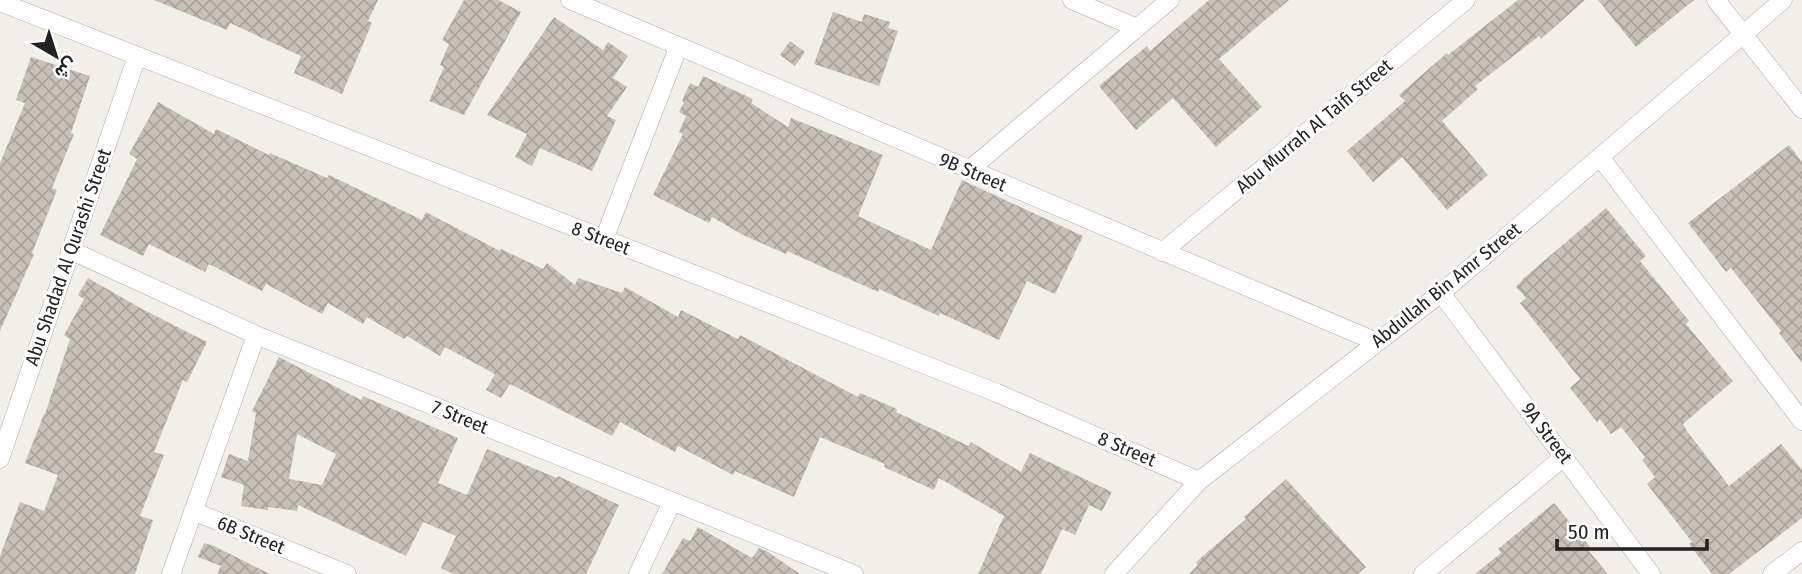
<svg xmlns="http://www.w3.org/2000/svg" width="1802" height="574" font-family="'Fira Sans Condensed',Vazirmatn,sans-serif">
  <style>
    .building { fill: url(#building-cross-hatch); fill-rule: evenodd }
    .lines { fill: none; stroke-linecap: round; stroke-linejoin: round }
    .street-casing { stroke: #a9a9a9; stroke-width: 19 }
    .street { stroke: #fff; stroke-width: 18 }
    .labels { text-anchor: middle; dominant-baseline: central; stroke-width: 6; stroke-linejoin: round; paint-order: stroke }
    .street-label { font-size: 19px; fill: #222; stroke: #fff }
  </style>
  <defs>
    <pattern id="building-cross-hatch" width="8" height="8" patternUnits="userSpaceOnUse" patternTransform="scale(1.75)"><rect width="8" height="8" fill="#c7bfb8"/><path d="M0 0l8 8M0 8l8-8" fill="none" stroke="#aba49e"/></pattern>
  </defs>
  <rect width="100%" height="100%" fill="#f2efe9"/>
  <path class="building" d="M 154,0 L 378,0 L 368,21 L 372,23 L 342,94 L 294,73 L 301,56 L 230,23 L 227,30 Z
    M 464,0 L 498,0 L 521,12 L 464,115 L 429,101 L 444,67 L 440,65 L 449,44 L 442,40 Z
    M 1209,0 L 1289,0 L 1219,59 L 1262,107 L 1216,147 L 1173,98 L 1136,130 L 1099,86 L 1147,46 L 1150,51 Z
    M 1518,0 L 1585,0 L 1541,39 L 1539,36 L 1475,86 L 1478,89 L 1442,121 L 1488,175 L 1447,210 L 1402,157 L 1373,182 L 1347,151 L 1405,101 L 1399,95 L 1447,53 L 1448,55 Z
    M 1598,0 L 1694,0 L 1636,47 Z
    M 833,12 L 862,22 L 864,14 L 890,22 L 888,28 L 898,31 L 879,86 L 814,64 Z
    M 554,17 L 603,50 L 608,42 L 628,56 L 613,78 L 627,87 L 607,116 L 616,120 L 592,171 L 540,148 L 532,166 L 515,157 L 527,134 L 487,115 Z
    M 790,41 L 805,52 L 795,66 L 780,55 Z
    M 31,57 L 90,76 L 71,133 L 74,134 L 52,188 L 57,190 L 32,253 L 34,254 L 0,331 L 0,163 L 25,103 L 16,100 Z
    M 703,76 L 753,99 L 751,103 L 788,127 L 791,118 L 883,155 L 858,216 L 931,250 L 962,180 L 1083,236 L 1055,294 L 1027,281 L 999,340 L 940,313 L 939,316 L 879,289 L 878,292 L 787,251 L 786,254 L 743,235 L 712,217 L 709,223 L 653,195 L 683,134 L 679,132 L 686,116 L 679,112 L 684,102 L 682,101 L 690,83 L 698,87 Z
    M 158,102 L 214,134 L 216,129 L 269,155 L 270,153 L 327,178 L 329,175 L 422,220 L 426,212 L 500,251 L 501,249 L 543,269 L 547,263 L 575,285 L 578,278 L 622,293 L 625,287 L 678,317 L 681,310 L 738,339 L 740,335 L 858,397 L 860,393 L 897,409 L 896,412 L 969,446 L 971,442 L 1021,472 L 1030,453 L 1112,492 L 1102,511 L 1089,505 L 1075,535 L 1062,529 L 1041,574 L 978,574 L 1004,516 L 939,478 L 934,490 L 884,467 L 885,464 L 820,437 L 794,497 L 735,471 L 733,475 L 678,446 L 675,452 L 620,422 L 612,436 L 510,384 L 501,398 L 486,390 L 495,374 L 445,347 L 440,356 L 407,336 L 404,339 L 367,317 L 363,324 L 328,303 L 322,314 L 266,284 L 262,291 L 209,264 L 205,272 L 149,244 L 143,256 L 100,235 L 137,159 L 129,154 Z
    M 1789,145 L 1802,162 L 1802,363 L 1779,333 L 1781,331 L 1731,268 L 1726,272 L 1688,223 Z
    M 1606,208 L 1646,256 L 1640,261 L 1689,321 L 1686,324 L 1733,381 L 1683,424 L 1687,431 L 1729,486 L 1781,444 L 1802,470 L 1802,518 L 1729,574 L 1712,574 L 1689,544 L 1692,542 L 1647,484 L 1655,477 L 1642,460 L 1645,457 L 1621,427 L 1611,434 L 1600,419 L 1597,422 L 1570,388 L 1580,379 L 1520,303 L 1526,298 L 1516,287 L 1524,278 Z
    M 88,278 L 142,309 L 207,342 L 187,382 L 183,380 L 154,452 L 164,455 L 140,516 L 153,520 L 135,574 L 0,574 L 0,556 L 20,502 L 44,511 L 58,475 L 25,463 L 44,414 L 45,414 L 70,339 L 64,335 L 84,299 L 78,295 Z
    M 279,357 L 361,400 L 363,396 L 458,438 L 438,483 L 467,495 L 487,449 L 557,478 L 558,476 L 619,505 L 586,574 L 453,574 L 441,568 L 456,536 L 423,522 L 406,556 L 298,505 L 297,511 L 268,507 L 268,510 L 241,506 L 244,485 L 221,477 L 229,454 L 248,461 L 256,413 L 252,411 ZM 297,434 L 336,454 L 322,485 L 289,479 Z
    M 1286,479 L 1366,567 L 1358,574 L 1189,574 L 1198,565 L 1196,562 L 1246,519 L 1244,517 Z
    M 1554,503 L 1591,548 L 1588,550 L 1608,574 L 1475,574 L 1501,553 L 1498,549 Z
    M 698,527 L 752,558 L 759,548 L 768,552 L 800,574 L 662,574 L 683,538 L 690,541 Z
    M 204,543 L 214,546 L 270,574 L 217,574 L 221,566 L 198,557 Z"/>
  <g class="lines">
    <g class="street-casing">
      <path id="street" d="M 570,0 L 1377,342
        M 1072,0 L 1137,28
        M 1716,0 L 1802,109
        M 0,2 L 997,393 L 1199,481
        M 1600,157 L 1802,421
        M 969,170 L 1170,0
        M 604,239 L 678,48
        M 70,250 L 256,335 L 854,574
        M 1162,252 L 1466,0
        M 1441,293 L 1651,574
        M 0,459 L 137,56
        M 193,511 L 347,574
        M 171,574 L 256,335
        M 638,574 L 672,502
        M 1114,574 L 1199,481 L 1441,293 L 1783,0
        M 1423,574 L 1565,456
        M 1772,574 L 1802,551"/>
    </g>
    <use href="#street" class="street"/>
  </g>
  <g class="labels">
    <g class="street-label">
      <text transform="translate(1314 126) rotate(-40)">Abu Murrah Al Taifi Street</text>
      <text transform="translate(973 172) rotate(23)">9B Street</text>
      <text transform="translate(601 238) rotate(21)">8 Street</text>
      <text transform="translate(68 257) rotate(-71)">Abu Shadad Al Qurashi Street</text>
      <text transform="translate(1446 285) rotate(-39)">Abdullah Bin Amr Street</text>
      <text transform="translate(460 417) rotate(22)">7 Street</text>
      <text transform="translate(1547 433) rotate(53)">9A Street</text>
      <text transform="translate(1127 449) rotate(23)">8 Street</text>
      <text transform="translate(251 535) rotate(22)">6B Street</text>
    </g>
  </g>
  <g transform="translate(56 56) rotate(141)" stroke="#ffffff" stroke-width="5" paint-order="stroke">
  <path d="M0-5L12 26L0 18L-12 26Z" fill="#222222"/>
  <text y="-10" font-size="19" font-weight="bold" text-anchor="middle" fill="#222222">ش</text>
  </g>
  <path d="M1557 539v10h150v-10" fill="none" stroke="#222222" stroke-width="3.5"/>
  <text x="1568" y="539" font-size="21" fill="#222222" stroke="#ffffff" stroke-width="5" paint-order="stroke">50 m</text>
</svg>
